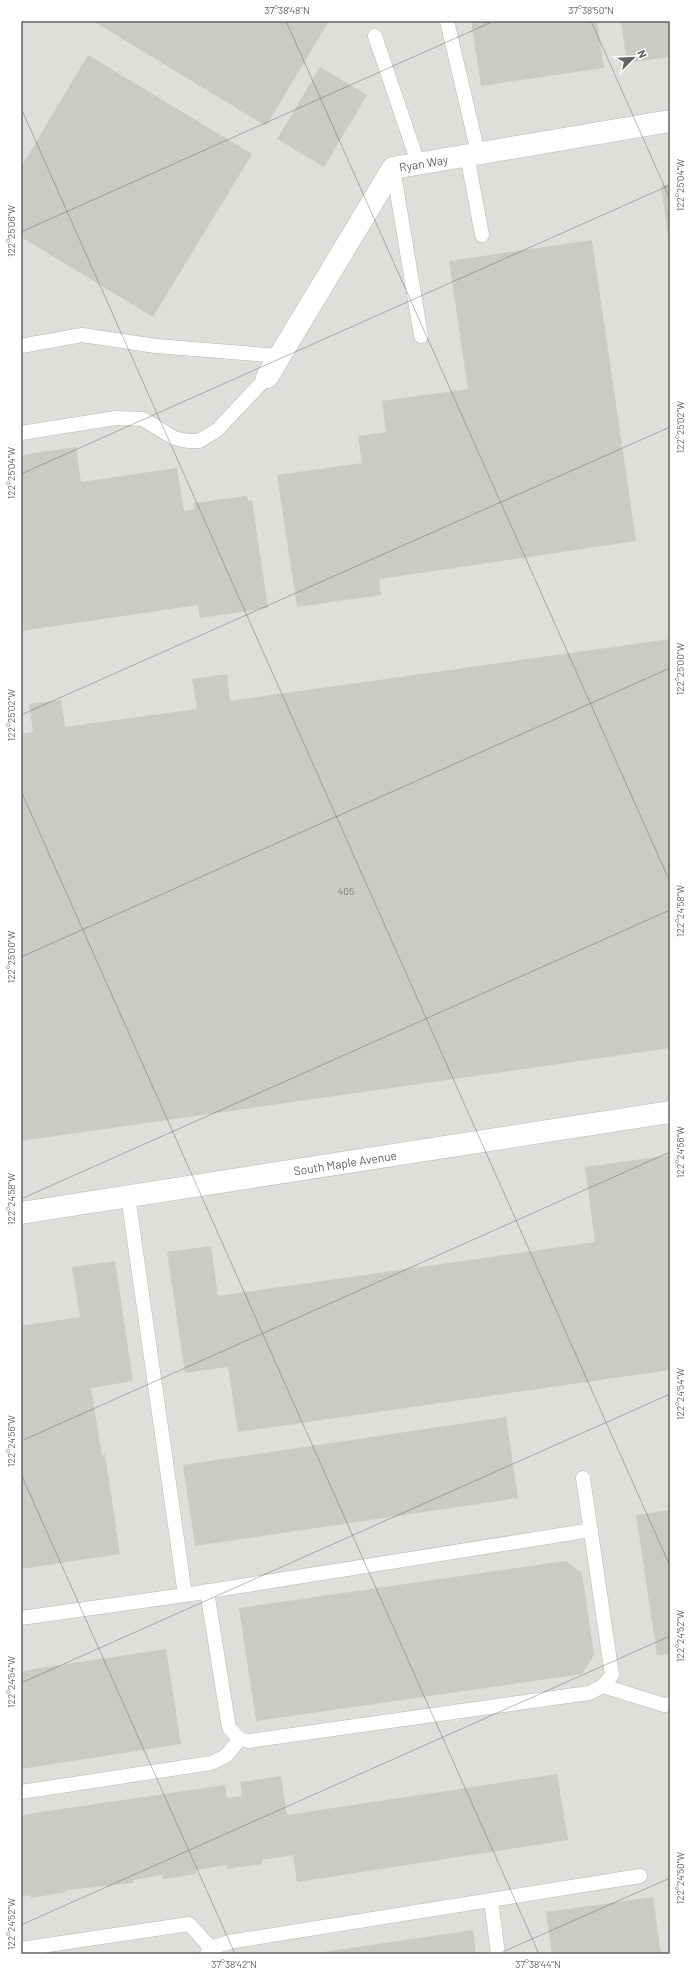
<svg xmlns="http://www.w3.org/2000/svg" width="691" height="1975" font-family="Barlow,sans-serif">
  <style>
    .industrial { fill: #e0deda }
    .building { fill: #cccac5 }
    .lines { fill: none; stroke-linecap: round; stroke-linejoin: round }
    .service-casing { stroke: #b5b8bc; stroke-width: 15 }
    .minor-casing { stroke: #b5b8bc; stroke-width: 23 }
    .service { stroke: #fff; stroke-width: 14 }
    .minor { stroke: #fff; stroke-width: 22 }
    .ticks { fill: none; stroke: #5f6368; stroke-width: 1; stroke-opacity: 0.45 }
    .labels { text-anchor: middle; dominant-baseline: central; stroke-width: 3; stroke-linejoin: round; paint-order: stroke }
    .number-label { font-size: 10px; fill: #7a7d7f }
    .street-label { font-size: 12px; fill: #5f6368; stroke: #fff }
    .neatline { fill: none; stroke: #5f6368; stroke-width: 1.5 }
    .ticks-label { font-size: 10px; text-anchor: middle; fill: #5f6368 }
  </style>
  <rect width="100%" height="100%" fill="#f1efe8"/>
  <path class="industrial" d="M 21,21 L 670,21 L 670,1954 L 21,1954 Z"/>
  <path class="building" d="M 93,21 L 329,21 L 266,126 Z
    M 471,21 L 597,21 L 604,68 L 481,86 Z
    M 621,21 L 670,21 L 670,57 L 627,63 Z
    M 88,55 L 252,154 L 153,317 L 21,237 L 21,167 Z
    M 320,67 L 367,95 L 324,167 L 277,139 Z
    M 670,184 L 670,241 L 669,241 L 661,186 Z
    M 592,240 L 636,541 L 379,579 L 381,595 L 297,607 L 277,475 L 362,463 L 358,436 L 386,432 L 382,401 L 468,389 L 449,261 Z
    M 76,447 L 81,482 L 177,468 L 184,511 L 195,509 L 194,503 L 247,496 L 248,501 L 252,500 L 268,608 L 200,618 L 198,605 L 21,631 L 21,455 Z
    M 670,639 L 670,1048 L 21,1141 L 21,734 L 33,732 L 29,704 L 61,700 L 65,727 L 197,709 L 192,679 L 227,674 L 230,701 Z
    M 670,1155 L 670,1370 L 238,1432 L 228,1367 L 185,1373 L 167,1252 L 211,1246 L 218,1296 L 595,1242 L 585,1167 Z
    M 115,1261 L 133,1381 L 91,1388 L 102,1455 L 105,1454 L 120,1554 L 21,1569 L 21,1326 L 80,1317 L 72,1267 Z
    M 506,1417 L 518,1498 L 195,1546 L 183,1465 Z
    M 670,1510 L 670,1654 L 657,1655 L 636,1515 Z
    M 566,1561 L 582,1573 L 594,1655 L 582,1674 L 256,1721 L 239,1608 Z
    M 166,1649 L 181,1744 L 21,1769 L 21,1671 Z
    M 557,1774 L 568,1840 L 297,1882 L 293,1855 L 262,1860 L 262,1864 L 227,1869 L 227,1865 L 196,1870 L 196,1874 L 163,1879 L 162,1875 L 133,1880 L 133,1883 L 65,1890 L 66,1892 L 31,1898 L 31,1895 L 21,1897 L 21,1815 L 225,1785 L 227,1798 L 242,1796 L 240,1782 L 281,1776 L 287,1815 Z
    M 653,1897 L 661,1954 L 552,1954 L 546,1912 Z
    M 473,1930 L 476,1954 L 316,1954 L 316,1953 Z"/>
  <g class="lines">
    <g class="service-casing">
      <path id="service" d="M 447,21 L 478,153
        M 375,36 L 418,163
        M 467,155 L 482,235
        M 393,168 L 421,336
        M 21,346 L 82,335 L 156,346 L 280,356
        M 21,433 L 116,418 L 143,419 L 174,438 L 188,441 L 199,441 L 217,430 L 267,377
        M 128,1196 L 185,1595
        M 207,1591 L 229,1728 L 240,1739 L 249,1741 L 589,1693 L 603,1686 L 612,1675 L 583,1478
        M 21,1618 L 185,1595 L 591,1530
        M 603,1686 L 664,1705 L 670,1704
        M 21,1792 L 211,1763 L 226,1756 L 240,1739
        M 491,1900 L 498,1954
        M 21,1949 L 189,1924 L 211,1948
        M 207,1954 L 211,1948 L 229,1942 L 640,1876"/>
    </g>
    <g class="minor-casing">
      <g id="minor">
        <path id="s1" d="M 267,377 L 393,168 L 670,121"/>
        <path id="s2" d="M 21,1213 L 670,1112"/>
      </g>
    </g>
    <use href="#service" class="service"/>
    <use href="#minor" class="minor"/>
  </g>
  <path class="ticks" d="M 286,21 L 670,882M 591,21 L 670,199M 21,108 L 670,1566M 21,232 L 494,21M 21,474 L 670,185M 21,715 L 670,427M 21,791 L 539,1954M 21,957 L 670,668M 21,1199 L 670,910M 21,1441 L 670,1152M 21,1474 L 235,1954M 21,1683 L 670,1394M 21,1925 L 670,1636M 498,1954 L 670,1878"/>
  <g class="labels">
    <g class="number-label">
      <text x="346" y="891">405</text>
    </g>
    <g class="street-label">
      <text stroke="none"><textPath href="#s1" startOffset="275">Ryan Way</textPath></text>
      <text stroke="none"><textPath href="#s2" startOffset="328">South Maple Avenue</textPath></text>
    </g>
  </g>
  <rect width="691" height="1975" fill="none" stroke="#ffffff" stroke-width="44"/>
  <g transform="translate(633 58) rotate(66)" stroke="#ffffff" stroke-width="3" paint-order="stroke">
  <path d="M0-3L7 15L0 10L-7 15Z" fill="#5f6368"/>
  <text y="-6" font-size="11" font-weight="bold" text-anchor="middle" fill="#5f6368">N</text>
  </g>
  <rect x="22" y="22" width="647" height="1931" class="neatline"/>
  <g class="ticks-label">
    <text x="287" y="14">37°38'48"N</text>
    <text x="591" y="14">37°38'50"N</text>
    <text transform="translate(680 185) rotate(-90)" y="4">122°25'04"W</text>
    <text transform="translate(11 231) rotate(-90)" y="4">122°25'06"W</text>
    <text transform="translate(680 427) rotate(-90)" y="4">122°25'02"W</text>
    <text transform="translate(11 473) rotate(-90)" y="4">122°25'04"W</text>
    <text transform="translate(680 669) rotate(-90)" y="4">122°25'00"W</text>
    <text transform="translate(11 715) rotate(-90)" y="4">122°25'02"W</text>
    <text transform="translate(680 911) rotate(-90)" y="4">122°24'58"W</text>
    <text transform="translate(11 957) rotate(-90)" y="4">122°25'00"W</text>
    <text transform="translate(680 1152) rotate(-90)" y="4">122°24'56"W</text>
    <text transform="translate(11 1199) rotate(-90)" y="4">122°24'58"W</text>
    <text transform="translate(680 1394) rotate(-90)" y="4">122°24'54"W</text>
    <text transform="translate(11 1441) rotate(-90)" y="4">122°24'56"W</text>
    <text transform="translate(680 1636) rotate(-90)" y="4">122°24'52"W</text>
    <text transform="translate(11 1682) rotate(-90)" y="4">122°24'54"W</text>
    <text transform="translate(680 1878) rotate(-90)" y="4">122°24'50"W</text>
    <text transform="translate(11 1924) rotate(-90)" y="4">122°24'52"W</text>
    <text x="234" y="1968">37°38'42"N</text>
    <text x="538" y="1968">37°38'44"N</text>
  </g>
</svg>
